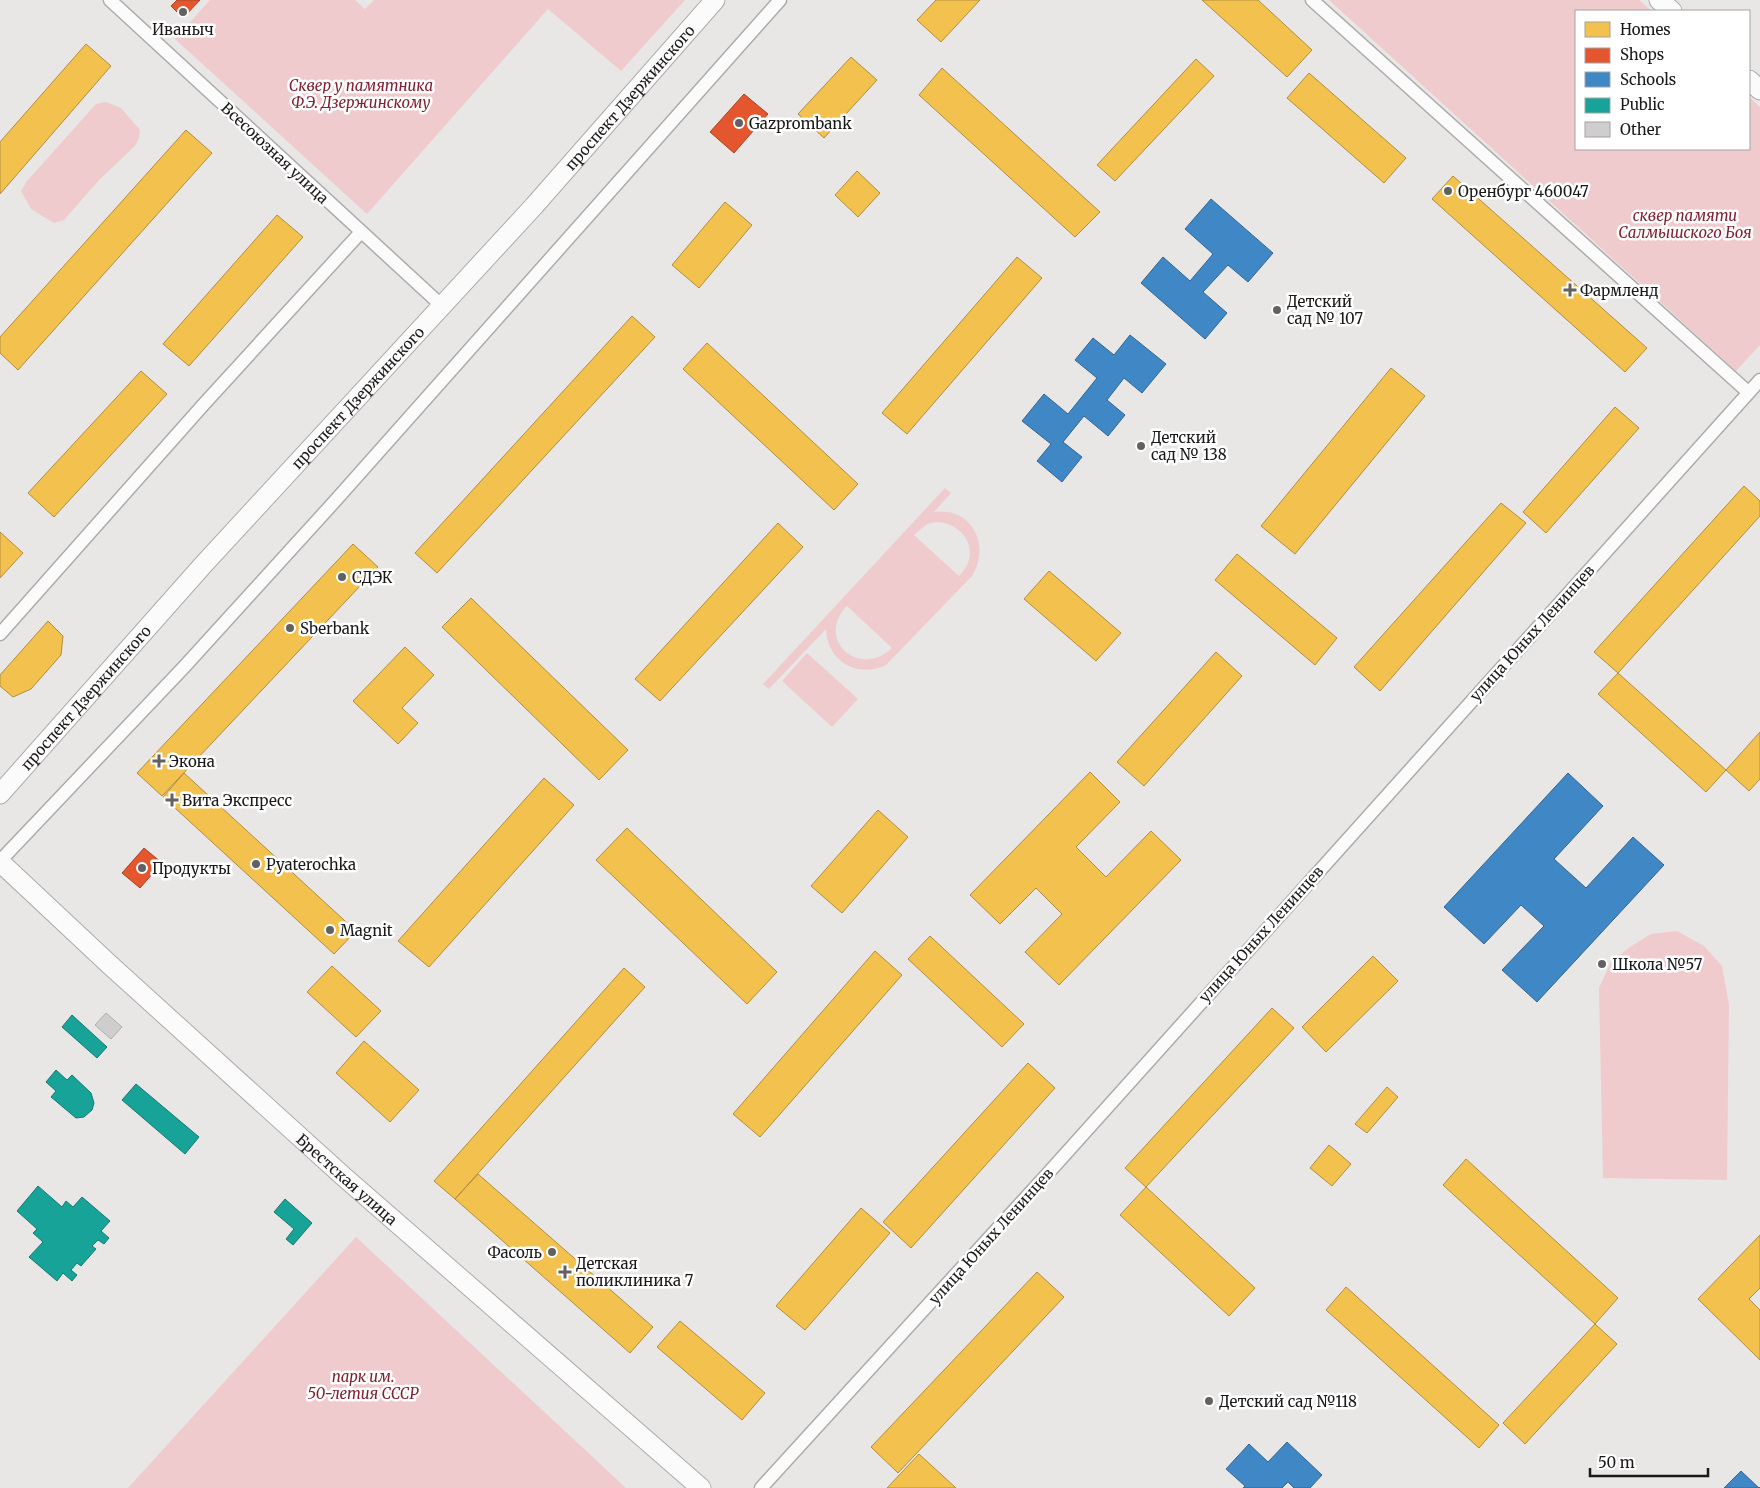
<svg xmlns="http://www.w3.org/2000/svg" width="1760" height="1488" font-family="Merriweather,serif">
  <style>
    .green { fill: #f0cbcd; fill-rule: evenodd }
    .homes { fill: #f2c14e; stroke: #b18e3e }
    .shops { fill: #e4572e; stroke: #a74428 }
    .schools { fill: #3f88c5; stroke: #346691 }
    .public { fill: #17a398; stroke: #187972 }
    .building { fill: #cfcdcd; stroke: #b0adad }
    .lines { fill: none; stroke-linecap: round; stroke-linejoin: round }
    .street-casing { stroke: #aeabab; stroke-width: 15 }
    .secondary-casing { stroke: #aeabab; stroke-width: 21 }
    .street { stroke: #fcfbfb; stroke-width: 12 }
    .secondary { stroke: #fcfbfb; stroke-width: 19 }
    .poi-dot { fill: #626061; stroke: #fff; stroke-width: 2 }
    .labels { text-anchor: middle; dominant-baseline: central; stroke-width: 5; stroke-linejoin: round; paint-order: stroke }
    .poi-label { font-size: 15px; fill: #1a1819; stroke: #fff; text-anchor: start }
    .park-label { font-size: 15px; font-style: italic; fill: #7f2131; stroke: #fff }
    .street-label { font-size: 15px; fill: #1a1819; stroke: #fff }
  </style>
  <rect width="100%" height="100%" fill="#e9e6e6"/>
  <path class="green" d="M 210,0 L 355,0 L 365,9 L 374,0 L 685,0 L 621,71 L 548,9 L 367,214 L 175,39 Z
    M 1329,0 L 1639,0 L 1652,11 L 1576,11 L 1576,149 L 1749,149 L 1749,97 L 1760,107 L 1760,345 L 1736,371 Z
    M 106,102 L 121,108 L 140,130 L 139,138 L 135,146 L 99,180 L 64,220 L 54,223 L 31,209 L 21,191 L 27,181 L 96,104 Z
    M 945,488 L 951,493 L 934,512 C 972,507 991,545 972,576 L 886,665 C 857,679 827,661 826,629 L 769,689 L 763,684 ZM 936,522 C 966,523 982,554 959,576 L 914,535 L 927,524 ZM 847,606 L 892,648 C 858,680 815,638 847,606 Z
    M 807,653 L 858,699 L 832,727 L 782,681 Z
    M 1677,931 L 1704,946 L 1722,966 L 1729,1005 L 1727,1180 L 1603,1178 L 1599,988 L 1611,962 L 1630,947 L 1651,934 Z
    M 356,1237 L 626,1488 L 128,1488 Z"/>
  <path class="homes" d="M 936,0 L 980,0 L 941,42 L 917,20 Z
    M 1202,0 L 1258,0 L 1312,50 L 1287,77 Z
    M 86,44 L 111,66 L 0,194 L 0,142 Z
    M 851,57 L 877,80 L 824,138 L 798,114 Z
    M 1196,59 L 1214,76 L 1115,181 L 1097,165 Z
    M 942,68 L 1100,212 L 1075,237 L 919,95 Z
    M 1309,73 L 1406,158 L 1384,183 L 1287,98 Z
    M 186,130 L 212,153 L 18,370 L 0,353 L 0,337 Z
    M 857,171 L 880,193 L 858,217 L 835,195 Z
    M 1453,176 L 1647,348 L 1625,372 L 1432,199 Z
    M 725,202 L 752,225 L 699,288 L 672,265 Z
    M 277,215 L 303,237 L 189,366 L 163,344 Z
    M 1017,257 L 1042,278 L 907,434 L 882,413 Z
    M 632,316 L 655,337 L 437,573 L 415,553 Z
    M 707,343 L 858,484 L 834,510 L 683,369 Z
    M 1391,368 L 1425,396 L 1295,554 L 1261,526 Z
    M 141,371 L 167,394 L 54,517 L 28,493 Z
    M 1615,407 L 1639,428 L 1546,533 L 1523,512 Z
    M 1744,486 L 1760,501 L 1760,516 L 1618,673 L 1594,652 Z
    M 1501,503 L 1526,523 L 1380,691 L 1354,667 Z
    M 778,523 L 803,547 L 660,701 L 635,679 Z
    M 0,532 L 23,553 L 0,578 Z
    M 353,544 L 378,567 L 162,796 L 137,773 Z
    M 1237,554 L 1337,638 L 1315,665 L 1215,580 Z
    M 1049,571 L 1121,633 L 1096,661 L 1024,599 Z
    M 471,598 L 628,750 L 599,780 L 442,627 Z
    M 48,621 L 63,636 L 61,655 L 31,689 L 13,697 L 0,686 L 0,675 Z
    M 405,647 L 434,675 L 402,708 L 418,723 L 398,744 L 353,701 Z
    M 1216,652 L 1242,676 L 1144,786 L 1117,762 Z
    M 1618,673 L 1726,770 L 1706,792 L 1598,694 Z
    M 1760,732 L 1760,779 L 1749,791 L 1726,770 Z
    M 1090,772 L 1120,802 L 1076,847 L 1106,877 L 1151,831 L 1181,860 L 1059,985 L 1025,952 L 1062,914 L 1036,888 L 1000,924 L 970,895 Z
    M 184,773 L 356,931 L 334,954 L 163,797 Z
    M 544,778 L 574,805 L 429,967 L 398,941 Z
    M 878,810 L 908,837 L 842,913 L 811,886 Z
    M 627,828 L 777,972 L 747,1004 L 596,860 Z
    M 930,936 L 1024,1024 L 1002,1047 L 908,959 Z
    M 875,951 L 902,975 L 760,1137 L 733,1114 Z
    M 1373,956 L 1398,981 L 1326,1052 L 1302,1027 Z
    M 332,966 L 381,1011 L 356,1037 L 307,992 Z
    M 624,968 L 645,987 L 455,1199 L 434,1181 Z
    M 1272,1008 L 1294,1028 L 1146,1187 L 1125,1168 Z
    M 364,1041 L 419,1090 L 390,1122 L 336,1073 Z
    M 1028,1063 L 1055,1088 L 911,1248 L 883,1222 Z
    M 1387,1087 L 1398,1097 L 1367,1133 L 1355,1124 Z
    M 1329,1145 L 1351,1164 L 1332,1186 L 1310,1168 Z
    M 1466,1159 L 1618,1298 L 1595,1324 L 1443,1185 Z
    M 478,1174 L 653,1327 L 630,1353 L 455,1199 Z
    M 1146,1187 L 1255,1288 L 1229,1316 L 1120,1215 Z
    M 861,1208 L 890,1233 L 805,1330 L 776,1306 Z
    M 1760,1235 L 1760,1288 L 1749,1299 L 1760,1310 L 1760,1360 L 1698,1299 Z
    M 1037,1272 L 1064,1297 L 898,1473 L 871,1447 Z
    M 1346,1287 L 1499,1425 L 1479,1448 L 1326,1310 Z
    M 680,1321 L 765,1393 L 742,1420 L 657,1347 Z
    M 1595,1324 L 1617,1344 L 1525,1444 L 1503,1423 Z
    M 919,1454 L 956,1488 L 887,1488 Z"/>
  <path class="shops" d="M 177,0 L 200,0 L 183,18 L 171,6 Z
    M 744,94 L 768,114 L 734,153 L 710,132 Z
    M 144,848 L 162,863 L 140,888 L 122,873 Z"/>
  <path class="schools" d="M 1211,199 L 1273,253 L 1248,282 L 1228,265 L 1203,292 L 1227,313 L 1205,339 L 1141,283 L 1163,257 L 1190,281 L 1213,254 L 1185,229 Z
    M 1130,335 L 1166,364 L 1142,393 L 1124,378 L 1107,400 L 1125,415 L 1108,436 L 1084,416 L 1063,442 L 1082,457 L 1062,482 L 1037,461 L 1051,444 L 1022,421 L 1044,394 L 1068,414 L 1097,378 L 1075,360 L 1093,338 L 1114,355 Z
    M 1568,773 L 1603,806 L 1554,859 L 1586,888 L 1633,837 L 1664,865 L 1537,1002 L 1502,970 L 1544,926 L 1521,905 L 1484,944 L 1444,907 Z
    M 1287,1442 L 1322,1475 L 1310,1488 L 1294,1488 L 1288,1482 L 1282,1488 L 1243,1488 L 1245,1486 L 1226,1469 L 1249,1444 L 1268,1462 Z
    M 1741,1471 L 1759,1488 L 1760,1487 L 1760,1488 L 1724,1488 Z"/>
  <path class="public" d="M 72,1015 L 107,1047 L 97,1058 L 62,1027 Z
    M 56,1070 L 67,1080 L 72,1075 L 91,1093 L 94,1103 L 92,1110 L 84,1117 L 76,1118 L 51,1097 L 56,1091 L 46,1082 Z
    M 136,1084 L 199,1137 L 185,1154 L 122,1100 Z
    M 38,1186 L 62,1207 L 66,1201 L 73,1207 L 82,1197 L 110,1221 L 101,1231 L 109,1238 L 104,1244 L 98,1240 L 92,1246 L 96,1249 L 81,1266 L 77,1263 L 71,1270 L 77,1275 L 72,1281 L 63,1273 L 57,1281 L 29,1257 L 43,1242 L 33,1233 L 37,1229 L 17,1211 Z
    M 285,1199 L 312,1223 L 293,1245 L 286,1239 L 294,1229 L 274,1212 Z"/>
  <path class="building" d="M 106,1013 L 122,1027 L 111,1039 L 95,1025 Z"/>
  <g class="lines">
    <g class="street-casing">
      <path id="street" d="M 110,0 L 441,305
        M 1312,0 L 1748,392
        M 0,634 L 204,404 L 361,232
        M 0,861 L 185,666 L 335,501 L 780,0
        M 761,1488 L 1051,1170 L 1760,380"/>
    </g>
    <g class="secondary-casing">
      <g id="secondary">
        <path d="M 1659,0 L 1672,11"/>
        <path d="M 1749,80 L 1760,90"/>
        <path id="s1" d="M 0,794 L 203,565 L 534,206 L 715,0"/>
        <path id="s2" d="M 0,862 L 110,965 L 343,1176 L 701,1488"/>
      </g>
    </g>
    <use href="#street" class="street"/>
    <use href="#secondary" class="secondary"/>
  </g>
  <g class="poi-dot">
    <circle cx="183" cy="12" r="5"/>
    <circle cx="739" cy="123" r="5"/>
    <circle cx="1448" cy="191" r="5"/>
    <path d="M1567.5 282.5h5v5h5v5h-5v5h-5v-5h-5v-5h5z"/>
    <circle cx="1277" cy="310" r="5"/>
    <circle cx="1141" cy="446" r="5"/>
    <circle cx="342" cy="577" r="5"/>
    <circle cx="290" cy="628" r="5"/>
    <path d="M156.5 753.5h5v5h5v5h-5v5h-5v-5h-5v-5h5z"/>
    <path d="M169.5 792.5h5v5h5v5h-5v5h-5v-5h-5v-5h5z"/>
    <circle cx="256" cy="864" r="5"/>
    <circle cx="142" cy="868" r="5"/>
    <circle cx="330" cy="930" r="5"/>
    <circle cx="1602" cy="964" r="5"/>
    <circle cx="552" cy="1252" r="5"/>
    <path d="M562.5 1264.5h5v5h5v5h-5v5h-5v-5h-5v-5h5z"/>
    <circle cx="1209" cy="1401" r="5"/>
  </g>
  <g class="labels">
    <g class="poi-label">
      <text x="183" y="29" text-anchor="middle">Иваныч</text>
      <text x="749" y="123">Gazprombank</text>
      <text x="1458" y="191">Оренбург 460047</text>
      <text x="1580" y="290">Фармленд</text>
      <text x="1287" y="301">Детский<tspan x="1287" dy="17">сад № 107</tspan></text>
      <text x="1151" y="437">Детский<tspan x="1151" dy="17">сад № 138</tspan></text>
      <text x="352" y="577">СДЭК</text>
      <text x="300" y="628">Sberbank</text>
      <text x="169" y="761">Экона</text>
      <text x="182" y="800">Вита Экспресс</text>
      <text x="266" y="864">Pyaterochka</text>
      <text x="152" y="868">Продукты</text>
      <text x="340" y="930">Magnit</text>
      <text x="1612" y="964">Школа №57</text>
      <text x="542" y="1252" text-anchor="end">Фасоль</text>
      <text x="576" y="1263">Детская<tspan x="576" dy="17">поликлиника 7</tspan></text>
      <text x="1219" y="1401">Детский сад №118</text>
    </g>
    <g class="park-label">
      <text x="361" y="85">Сквер у памятника<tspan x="361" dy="17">Ф.Э. Дзержинскому</tspan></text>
      <text x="1685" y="215">сквер памяти<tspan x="1685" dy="17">Салмышского Боя</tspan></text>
      <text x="363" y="1376">парк им.<tspan x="363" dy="17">50-летия СССР</tspan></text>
    </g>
    <g class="street-label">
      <text stroke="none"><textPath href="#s1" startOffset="939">проспект Дзержинского</textPath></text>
      <text transform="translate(275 153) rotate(43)">Всесоюзная улица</text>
      <text stroke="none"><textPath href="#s1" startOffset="534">проспект Дзержинского</textPath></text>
      <text transform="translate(1532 633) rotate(-48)">улица Юных Ленинцев</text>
      <text stroke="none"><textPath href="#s1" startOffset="129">проспект Дзержинского</textPath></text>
      <text transform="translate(1261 934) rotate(-48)">улица Юных Ленинцев</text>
      <text stroke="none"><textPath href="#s2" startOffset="470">Брестская улица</textPath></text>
      <text transform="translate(991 1236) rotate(-48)">улица Юных Ленинцев</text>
    </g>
  </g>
  <rect x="1575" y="10" width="175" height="140" fill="#ffffff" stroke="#a3a3a3"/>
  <rect x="1585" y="22" width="25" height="15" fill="#f2c14e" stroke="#a3a3a3"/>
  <text x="1620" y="35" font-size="15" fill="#1a1819">Homes</text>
  <rect x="1585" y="48" width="25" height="15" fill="#e4572e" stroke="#a3a3a3"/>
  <text x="1620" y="60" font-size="15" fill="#1a1819">Shops</text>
  <rect x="1585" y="72" width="25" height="15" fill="#3f88c5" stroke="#a3a3a3"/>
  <text x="1620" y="85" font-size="15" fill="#1a1819">Schools</text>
  <rect x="1585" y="98" width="25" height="15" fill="#17a398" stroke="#a3a3a3"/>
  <text x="1620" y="110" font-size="15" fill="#1a1819">Public</text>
  <rect x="1585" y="122" width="25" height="15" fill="#cfcdcd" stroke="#a3a3a3"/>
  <text x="1620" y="135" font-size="15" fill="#1a1819">Other</text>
  <path d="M1590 1468v8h118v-8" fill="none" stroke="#1a1819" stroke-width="2.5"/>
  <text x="1598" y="1468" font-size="15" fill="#1a1819" stroke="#ffffff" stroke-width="4" paint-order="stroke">50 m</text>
</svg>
